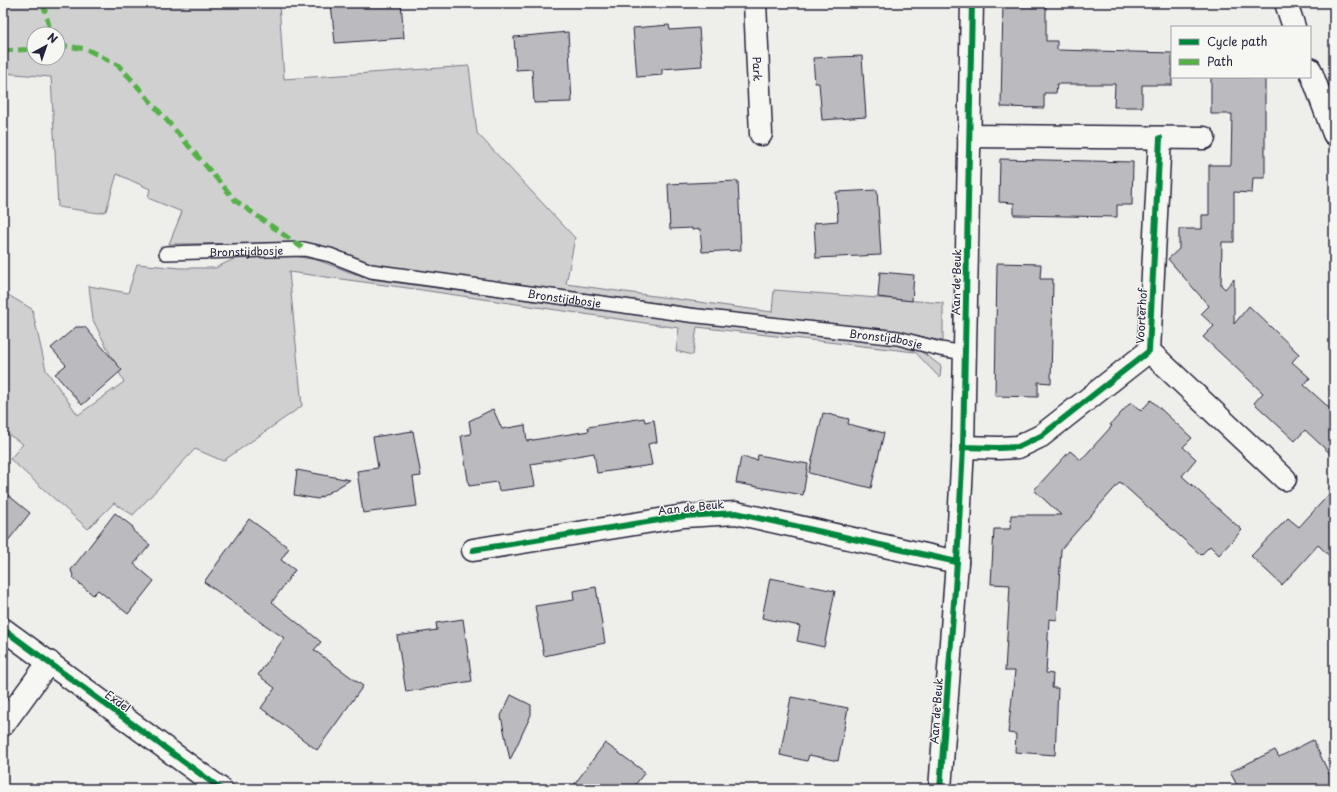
<svg xmlns="http://www.w3.org/2000/svg" width="1337" height="792" font-family="'Playpen Sans',sans-serif">
  <style>
    .green { fill: #d0d0d1; stroke: #797986; fill-rule: evenodd }
    .building { fill: #bbbbbf; stroke: #22223b }
    .lines { fill: none; stroke-linecap: round; stroke-linejoin: round }
    .service-casing { stroke: #22223b; stroke-width: 16 }
    .minor-casing { stroke: #22223b; stroke-width: 25 }
    .service { stroke: #f6f6f2; stroke-width: 13 }
    .minor { stroke: #f6f6f2; stroke-width: 22 }
    .quiet { stroke: #55b146; stroke-width: 5; stroke-dasharray: 10 5; stroke-linecap: butt }
    .cycleway-casing { stroke: #f6f6f2; stroke-width: 8 }
    .cycleway { stroke: #00873e; stroke-width: 6 }
    .labels { text-anchor: middle; dominant-baseline: central; stroke-width: 3; stroke-linejoin: round; paint-order: stroke }
    .street-label { font-size: 11px; fill: #22223b; stroke: #f6f6f2 }
  </style>
  <rect width="100%" height="100%" fill="#eeeeeb"/>
  <filter id="ink" filterUnits="userSpaceOnUse"><feTurbulence type="fractalNoise" baseFrequency=".025" numOctaves="2"/><feDisplacementMap in="SourceGraphic" scale="8" xChannelSelector="R" yChannelSelector="G"/><feConvolveMatrix kernelMatrix="1 2 1 2 8 2 1 2 1" color-interpolation-filters="sRGB"/></filter>
  <g filter="url(#ink)">
    <path class="green" d="M 3,3 L 279,3 L 284,79 L 469,66 L 477,133 L 575,238 L 566,284 L 772,312 L 774,290 L 943,303 L 943,341 L 916,336 L 686,307 L 371,264 L 315,245 L 297,243 L 169,244 L 182,212 L 148,198 L 150,189 L 117,174 L 106,211 L 99,213 L 58,207 L 51,77 L 3,73 ZM 34,34 L 58,34 L 58,58 L 34,58 Z
      M 289,255 L 317,260 L 369,279 L 684,321 L 904,345 L 919,350 L 941,366 L 940,378 L 915,352 L 697,327 L 693,355 L 676,351 L 679,328 L 415,289 L 289,272 L 302,406 L 223,461 L 195,449 L 133,515 L 114,503 L 88,529 L 10,459 L 23,444 L 3,431 L 3,292 L 32,309 L 46,370 L 78,415 L 124,382 L 93,320 L 89,286 L 128,293 L 137,264 L 180,268 L 215,268 L 234,259 Z"/>
    <path class="building" d="M 331,3 L 401,3 L 404,38 L 335,43 Z
      M 1003,3 L 1046,3 L 1046,41 L 1057,41 L 1057,50 L 1172,53 L 1172,85 L 1142,85 L 1142,107 L 1114,107 L 1115,84 L 1057,84 L 1056,93 L 1044,93 L 1044,108 L 1001,107 Z
      M 669,25 L 670,30 L 699,28 L 702,66 L 662,69 L 662,75 L 637,77 L 633,28 Z
      M 568,32 L 572,102 L 534,103 L 532,69 L 516,70 L 514,37 Z
      M 862,56 L 866,117 L 822,120 L 819,83 L 815,83 L 813,58 Z
      M 1211,77 L 1265,77 L 1265,178 L 1253,178 L 1252,193 L 1234,192 L 1234,242 L 1222,242 L 1221,285 L 1225,289 L 1234,279 L 1234,324 L 1249,306 L 1299,354 L 1292,362 L 1310,378 L 1304,385 L 1334,412 L 1334,457 L 1305,430 L 1295,441 L 1254,403 L 1263,393 L 1203,337 L 1214,326 L 1201,314 L 1209,306 L 1168,259 L 1179,249 L 1179,229 L 1202,229 L 1202,215 L 1209,215 L 1209,165 L 1231,165 L 1232,114 L 1211,114 Z
      M 1000,159 L 1133,162 L 1132,205 L 1117,205 L 1117,217 L 1014,215 L 1014,203 L 999,202 Z
      M 738,181 L 741,250 L 702,252 L 700,229 L 692,230 L 692,228 L 670,229 L 668,184 Z
      M 877,190 L 881,255 L 816,258 L 814,223 L 838,221 L 836,192 Z
      M 997,263 L 1041,264 L 1040,279 L 1053,279 L 1051,383 L 1038,382 L 1038,397 L 995,396 Z
      M 880,272 L 914,275 L 912,301 L 878,297 Z
      M 76,327 L 85,327 L 122,370 L 82,405 L 55,374 L 66,365 L 51,348 Z
      M 1151,400 L 1192,438 L 1183,447 L 1196,459 L 1182,476 L 1242,530 L 1219,555 L 1210,546 L 1201,555 L 1120,482 L 1061,549 L 1057,620 L 1049,619 L 1046,673 L 1053,674 L 1052,688 L 1058,688 L 1055,755 L 1015,752 L 1016,734 L 1008,733 L 1015,671 L 1005,671 L 1010,585 L 991,584 L 994,529 L 1010,529 L 1011,515 L 1061,515 L 1034,490 L 1070,451 L 1081,460 L 1112,426 L 1110,425 L 1131,402 L 1141,411 Z
      M 493,409 L 502,429 L 525,425 L 527,441 L 589,431 L 588,427 L 644,418 L 645,422 L 654,420 L 657,442 L 648,444 L 652,465 L 597,473 L 594,453 L 531,464 L 535,486 L 499,491 L 497,482 L 469,486 L 461,436 L 471,434 L 469,421 Z
      M 823,413 L 849,419 L 848,424 L 884,433 L 871,488 L 809,473 Z
      M 413,431 L 421,476 L 413,477 L 417,506 L 363,513 L 357,471 L 378,468 L 373,437 Z
      M 758,455 L 808,464 L 803,495 L 736,483 L 741,457 L 757,460 Z
      M 297,470 L 350,480 L 318,499 L 294,495 Z
      M 1334,489 L 1334,560 L 1318,545 L 1282,585 L 1251,556 L 1288,518 L 1299,527 Z
      M 3,491 L 30,513 L 3,547 Z
      M 115,513 L 133,527 L 133,531 L 150,545 L 134,564 L 154,581 L 128,614 L 98,590 L 93,595 L 74,579 L 71,570 Z
      M 249,519 L 289,548 L 281,560 L 295,570 L 272,602 L 321,642 L 314,650 L 363,686 L 317,750 L 261,708 L 275,688 L 258,675 L 284,638 L 204,582 Z
      M 770,578 L 835,591 L 824,647 L 797,641 L 800,626 L 762,618 Z
      M 596,587 L 605,643 L 544,656 L 535,606 L 574,600 L 573,591 Z
      M 463,619 L 472,681 L 406,692 L 397,636 L 437,630 L 436,623 Z
      M 511,695 L 531,705 L 531,715 L 510,760 L 501,716 Z
      M 791,697 L 848,708 L 838,761 L 809,755 L 807,761 L 780,755 Z
      M 1313,740 L 1334,784 L 1334,789 L 1239,789 L 1230,772 L 1275,750 L 1279,757 Z
      M 605,743 L 645,772 L 632,789 L 571,789 Z"/>
    <g class="lines">
      <g class="service-casing">
        <g id="service">
          <path id="s1" d="M 166,253 L 304,249 L 330,255 L 371,271 L 689,315 L 898,338 L 940,349 L 965,353"/>
        </g>
      </g>
      <g class="minor-casing">
        <g id="minor">
          <path id="s2" d="M 755,3 L 761,134"/>
          <path d="M 1286,3 L 1294,27"/>
          <path d="M 1310,69 L 1334,134"/>
          <path d="M 969,136 L 1204,138"/>
          <path d="M 1149,351 L 1285,479"/>
          <path d="M 963,447 L 999,448 L 1018,447 L 1041,436 L 1149,351 L 1160,138"/>
          <path d="M 473,550 L 684,516 L 736,513 L 957,562"/>
          <path d="M 3,629 L 221,789"/>
          <path d="M 3,725 L 49,662"/>
          <path d="M 940,789 L 957,562 L 963,447 L 972,3"/>
        </g>
      </g>
      <use href="#service" class="service"/>
      <use href="#minor" class="minor"/>
      <path class="quiet" d="M 43,3 L 49,26 L 56,34
        M 58,47 L 66,46 L 86,49 L 118,65 L 133,81 L 236,201 L 304,249
        M 3,51 L 34,49"/>
      <g class="cycleway-casing">
        <path id="cycleway" d="M 963,447 L 999,448 L 1018,447 L 1041,436 L 1149,351 L 1160,138
          M 473,550 L 684,516 L 736,513 L 957,562
          M 3,629 L 221,789
          M 940,789 L 957,562 L 963,447 L 972,3"/>
      </g>
      <use href="#cycleway" class="cycleway"/>
    </g>
  </g>
  <g class="labels">
    <g class="street-label">
      <text stroke="none"><textPath href="#s2" startOffset="66">Park</textPath></text>
      <text stroke="none"><textPath href="#s1" startOffset="80">Bronstijdbosje</textPath></text>
      <text transform="translate(956 282) rotate(-89)">Aan de Beuk</text>
      <text stroke="none"><textPath href="#s1" startOffset="404">Bronstijdbosje</textPath></text>
      <text transform="translate(1141 316) rotate(-87)">Voorterhof</text>
      <text stroke="none"><textPath href="#s1" startOffset="728">Bronstijdbosje</textPath></text>
      <text transform="translate(691 507) rotate(-6)">Aan de Beuk</text>
      <text transform="translate(118 701) rotate(36)">Exdel</text>
      <text transform="translate(936 711) rotate(-86)">Aan de Beuk</text>
    </g>
  </g>
  <rect width="1337" height="792" fill="none" stroke="#f6f6f2" stroke-width="16"/>
  <rect x="8" y="8" width="1321" height="776" fill="none" stroke="#22223b" stroke-width="1.5" filter="url(#ink)"/>
  <rect x="1171" y="26" width="140" height="52" fill="#f6f6f2" stroke="#a1a1a9"/>
  <rect x="1179" y="39" width="20" height="6" fill="#00873e" stroke="#a1a1a9"/>
  <text x="1207" y="46" font-size="12" fill="#22223b">Cycle path</text>
  <rect x="1179" y="59" width="20" height="6" fill="#55b146" stroke="#a1a1a9"/>
  <text x="1207" y="66" font-size="12" fill="#22223b">Path</text>
  <g transform="translate(46 46) rotate(40)"><circle r="19" fill="#f6f6f2" stroke="#a1a1a9"/>
  <path d="M0-3L7 15L0 10L-7 15Z" fill="#22223b"/>
  <text y="-6" font-size="11" font-weight="bold" text-anchor="middle" fill="#22223b">N</text>
  </g>
</svg>
